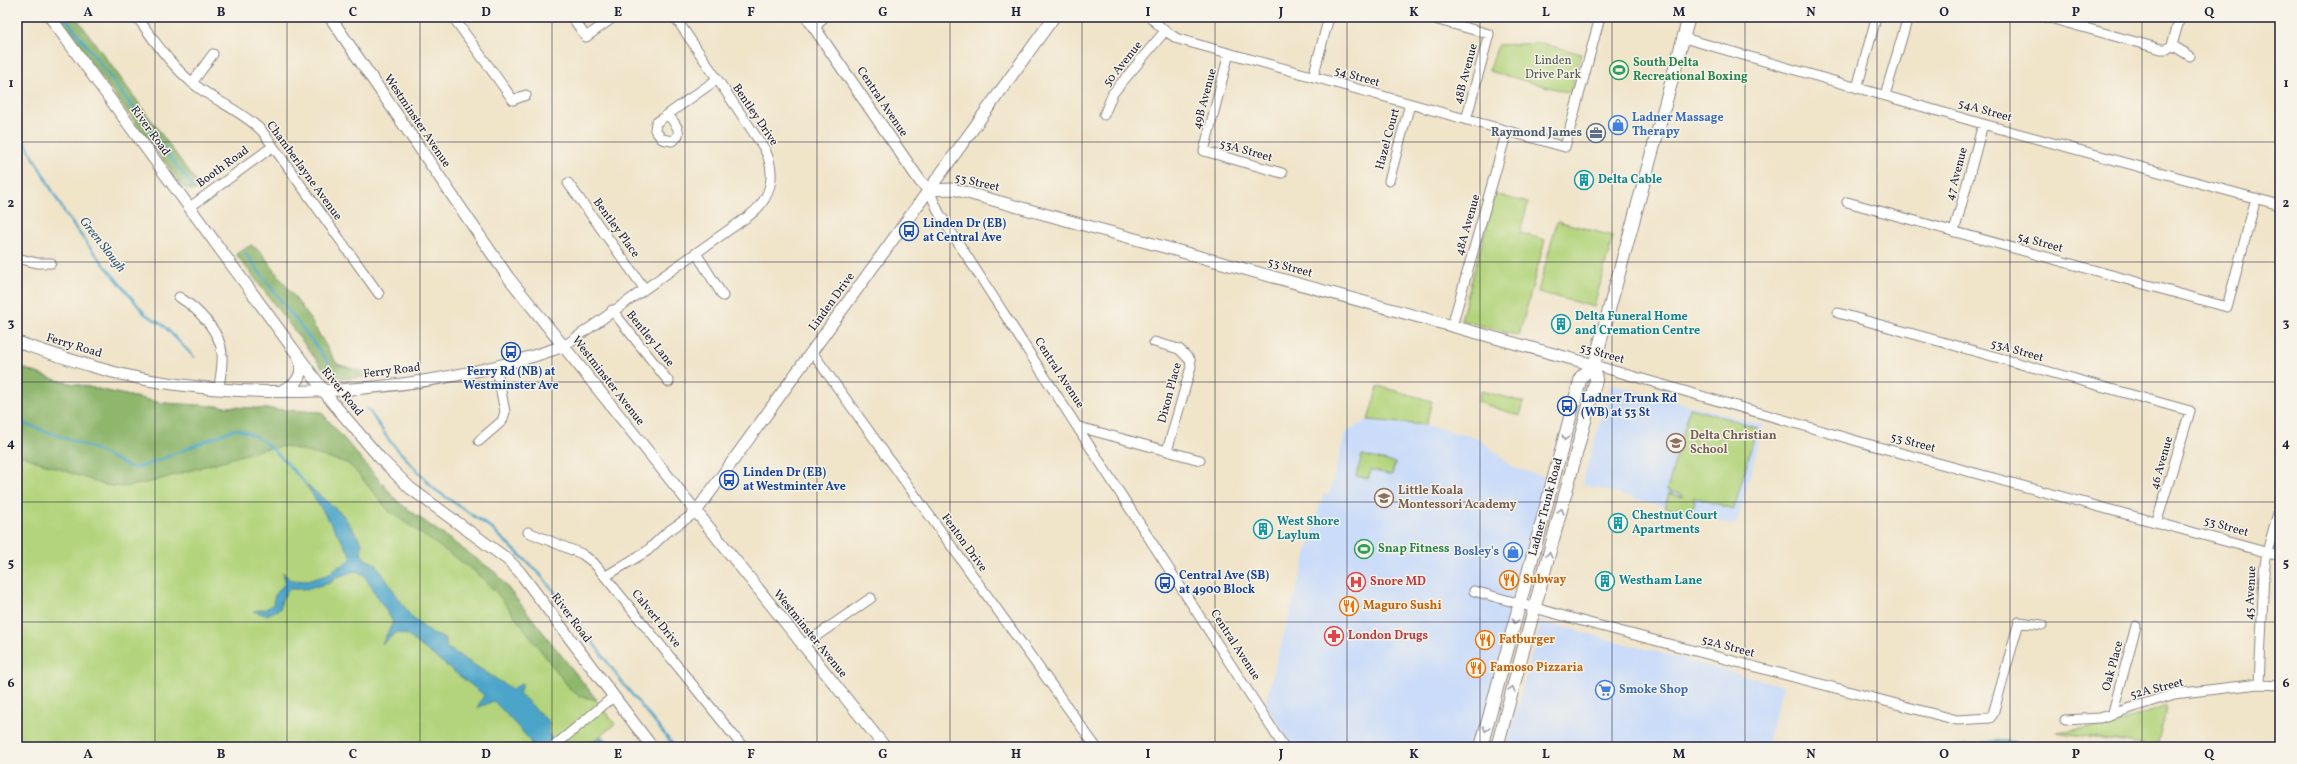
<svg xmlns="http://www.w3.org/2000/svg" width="2297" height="764" font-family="Vollkorn,serif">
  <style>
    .built { fill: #cadcf9 }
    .green { fill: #b3d47c; stroke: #6a7b5c }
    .forest { fill: #8eb66c; stroke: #586c54 }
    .water { fill: #4ba5c9; stroke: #366482 }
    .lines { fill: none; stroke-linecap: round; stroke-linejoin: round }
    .stream { stroke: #4ba5c9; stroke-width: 2.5 }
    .minor-casing { stroke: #898382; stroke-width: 11 }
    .tertiary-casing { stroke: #898382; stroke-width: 13 }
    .secondary-casing { stroke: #898382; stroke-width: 14 }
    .minor { stroke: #fff; stroke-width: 9 }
    .tertiary { stroke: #fff; stroke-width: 11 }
    .secondary { stroke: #fff; stroke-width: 12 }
    .oneway { stroke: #9c9ca7 }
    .grid { fill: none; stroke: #22223b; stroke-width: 1; stroke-opacity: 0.55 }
    .labels { text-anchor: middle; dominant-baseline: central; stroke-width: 3; stroke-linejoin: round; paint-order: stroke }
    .park-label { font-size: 12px; fill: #4e574e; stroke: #f7f3e8 }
    .leisure-label { font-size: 12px; font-weight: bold; fill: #27864d; stroke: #f7f3e8; text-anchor: start }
    .street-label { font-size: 12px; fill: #22223b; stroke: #f7f3e8 }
    .shop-label { font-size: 12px; font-weight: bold; fill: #366cbe; stroke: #f7f3e8; text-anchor: start }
    .service-label { font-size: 12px; font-weight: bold; fill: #4e5e75; stroke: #f7f3e8; text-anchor: end }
    .culture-label { font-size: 12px; font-weight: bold; fill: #0d838f; stroke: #f7f3e8; text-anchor: start }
    .transit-label { font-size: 12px; font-weight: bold; fill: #164399; stroke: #f7f3e8; text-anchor: start }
    .education-label { font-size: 12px; font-weight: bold; fill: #785e54; stroke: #f7f3e8; text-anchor: start }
    .food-label { font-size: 12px; font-weight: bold; fill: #c56008; stroke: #f7f3e8; text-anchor: start }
    .health-label { font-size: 12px; font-weight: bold; fill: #be3a42; stroke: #f7f3e8; text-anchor: start }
    .water-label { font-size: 13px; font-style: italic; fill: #325674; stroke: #f7f3e8 }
    .neatline { fill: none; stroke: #22223b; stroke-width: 1.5 }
    .grid-label { font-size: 13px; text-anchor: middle; font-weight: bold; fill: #22223b }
  </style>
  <rect width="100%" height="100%" fill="#f7f3e8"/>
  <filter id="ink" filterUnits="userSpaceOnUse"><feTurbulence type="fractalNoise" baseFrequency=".025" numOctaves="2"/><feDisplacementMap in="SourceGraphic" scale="8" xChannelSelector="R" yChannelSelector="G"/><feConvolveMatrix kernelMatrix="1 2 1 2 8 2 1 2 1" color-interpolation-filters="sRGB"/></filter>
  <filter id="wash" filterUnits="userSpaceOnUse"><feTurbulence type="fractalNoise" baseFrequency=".012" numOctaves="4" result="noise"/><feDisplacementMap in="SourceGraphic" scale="16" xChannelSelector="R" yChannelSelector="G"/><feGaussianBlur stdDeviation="0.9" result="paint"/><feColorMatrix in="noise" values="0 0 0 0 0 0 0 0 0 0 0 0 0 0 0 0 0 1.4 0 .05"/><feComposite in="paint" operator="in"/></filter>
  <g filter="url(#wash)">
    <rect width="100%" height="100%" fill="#f0e4c9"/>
    <path class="built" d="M 1611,384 L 1764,425 L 1736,526 L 1582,484 Z
      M 1368,420 L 1426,425 L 1480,439 L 1514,468 L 1547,477 L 1476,747 L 1292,747 L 1265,703 L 1323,494 L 1329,495 L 1346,431 Z
      M 1541,621 L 1783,686 L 1766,747 L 1506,747 Z"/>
    <path class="green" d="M 1541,43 L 1582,54 L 1570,93 L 1489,71 L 1498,45 Z
      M 1495,194 L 1528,203 L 1520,233 L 1545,240 L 1519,336 L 1461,320 Z
      M 1557,221 L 1613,236 L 1594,307 L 1538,292 Z
      M 17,366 L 56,380 L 162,403 L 321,412 L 398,502 L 496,573 L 615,724 L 586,747 L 17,747 Z
      M 1378,386 L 1432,401 L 1426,425 L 1368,420 Z
      M 1481,391 L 1524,402 L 1520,416 L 1478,402 Z
      M 1690,408 L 1757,427 L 1734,509 L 1693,497 L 1695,501 L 1692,511 L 1688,513 L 1665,507 L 1669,493 L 1682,497 L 1682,495 L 1667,490 Z
      M 1362,455 L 1395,463 L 1392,475 L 1371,470 L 1368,479 L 1356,476 Z
      M 2167,706 L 2157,747 L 2056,732 L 2113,725 Z"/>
    <path class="forest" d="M 57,17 L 76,17 L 200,187 L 194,191 L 183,187 Z
      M 251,245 L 261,252 L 307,314 L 337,364 L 377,376 C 359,377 338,383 324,370 L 236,254 Z
      M 17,366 L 56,380 L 162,403 L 321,412 L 398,502 L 496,573 L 597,700 L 579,696 L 571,690 L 497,593 L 473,570 L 389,511 L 354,469 L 347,463 L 285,446 L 263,449 L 151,482 L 123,487 L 105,485 L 17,454 Z"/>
    <path class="water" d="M 305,483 L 343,515 L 362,543 L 361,553 L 365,559 L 376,564 L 411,617 L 434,635 L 440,636 L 446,640 L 446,647 L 512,689 L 523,683 L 519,693 L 549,722 L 548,733 L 558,747 L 532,747 L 529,739 L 494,701 L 477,708 L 484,695 L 407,635 L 397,632 L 382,644 L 393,622 L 364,575 L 356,571 L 337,577 L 330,583 L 306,589 L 289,589 L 282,599 L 280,609 L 266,615 L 253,611 L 266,609 L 273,604 L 275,595 L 285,583 L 283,572 L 290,580 L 307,581 L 330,574 C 335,565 348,566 352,557 Z
      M 601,736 L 615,747 L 586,747 Z"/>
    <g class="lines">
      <path class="stream" d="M 65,17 L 193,187
        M 17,128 L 66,215 L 88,245 L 145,314 L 163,325 L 194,357
        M 245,253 L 328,362
        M 368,409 L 389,440 L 434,489 L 490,527 L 538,572 L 559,597 L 625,686 L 675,747
        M 17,421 L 90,447 L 132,468 L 147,465 L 235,429 C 266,435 284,461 305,483
        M 1958,747 L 1997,741 L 2089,747"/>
    </g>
  </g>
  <g filter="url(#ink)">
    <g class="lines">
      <g class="minor-casing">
        <path id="minor" d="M 137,17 C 156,43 173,69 199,88 C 220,103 244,113 262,131 L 379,294
          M 453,17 L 513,100 L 526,95
          M 572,17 L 586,37 L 614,17
          M 1150,17 L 1165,31 L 1178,39 L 1565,147 L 1600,17
          M 1427,17 L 1489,34 L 1466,120
          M 2046,17 L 2161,49 L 2167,49 L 2172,45
          M 815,28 L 824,17
          M 1684,38 L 1983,124 L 2280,205
          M 2172,45 L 2180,17
          M 2172,45 L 2190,56
          M 1229,53 L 1204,151 L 1282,173
          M 1313,77 L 1329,17
          M 192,83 L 213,54
          M 1857,88 L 1875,22
          M 1885,95 L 1908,17
          M 668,115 C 675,123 685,134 672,141 L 662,139 L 655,130 L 656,123 L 660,120 L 716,80
          M 1104,115 L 1113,93 L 1165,31
          M 1389,181 L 1410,104
          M 568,183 L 644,288
          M 929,190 L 939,213 L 1284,747
          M 1847,202 L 2227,307 L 2256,198
          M 190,207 L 272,147
          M 1954,232 L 1983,124
          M 696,253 L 723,296
          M 17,258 L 37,263 L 51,263
          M 179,297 C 197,308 221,332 222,354 C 223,366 220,377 219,388
          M 612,310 L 669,382
          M 1838,313 L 2190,411 L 2157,521
          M 1452,326 L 1507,131
          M 1154,342 L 1179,349 L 1190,360 L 1191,367 L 1167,451
          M 564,346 L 750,215 C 772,198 777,173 764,148 L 675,17
          M 812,352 L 1096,747
          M 1594,365 L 1864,443 L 2280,556
          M 1079,427 L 1200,460
          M 479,441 L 502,421 L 505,412 L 496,366
          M 528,532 L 582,554 L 594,563 L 743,747
          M 606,576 L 647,551 L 667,532 L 695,513
          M 1474,591 L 1589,623 L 1957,720 L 1990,718 L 1993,714 L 2019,622 L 2042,625
          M 802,646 L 871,598
          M 2259,684 L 2264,573 L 2267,552 L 2280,506
          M 2113,712 L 2136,626
          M 2065,720 L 2100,718 L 2174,694 L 2259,684 L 2280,685
          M 553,747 L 613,697"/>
      </g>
      <g class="tertiary-casing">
        <path id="tertiary" d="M 50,17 L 332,402 L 380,458 L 410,488 L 507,559 L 519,571 L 652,747
          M 330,17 L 508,277 L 885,747
          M 807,17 L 920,181 L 929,190
          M 929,190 L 953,189 L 1594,365
          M 17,342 C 62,357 107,373 154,381 C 283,403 440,390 564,346
          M 284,389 C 298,385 304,372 299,359
          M 695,513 L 1054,17"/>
      </g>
      <g class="secondary-casing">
        <path id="secondary" d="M 1481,747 L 1581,377 L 1594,365
          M 1497,747 L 1596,380 L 1594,365 L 1598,350 L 1689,17"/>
      </g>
      <use href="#minor" class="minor"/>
      <use href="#tertiary" class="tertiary"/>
      <use href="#secondary" class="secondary"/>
    </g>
    <defs><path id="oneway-chevron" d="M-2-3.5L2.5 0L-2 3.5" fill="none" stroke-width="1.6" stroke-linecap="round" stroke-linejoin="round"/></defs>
    <g class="oneway">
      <use href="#oneway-chevron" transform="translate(1565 438) rotate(105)"/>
      <use href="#oneway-chevron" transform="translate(1561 511) rotate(-74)"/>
      <use href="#oneway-chevron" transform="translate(1549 555) rotate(-75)"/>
      <use href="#oneway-chevron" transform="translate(1515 621) rotate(105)"/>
      <use href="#oneway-chevron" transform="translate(1512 689) rotate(-74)"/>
      <use href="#oneway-chevron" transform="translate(1486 729) rotate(105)"/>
    </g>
  </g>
  <path class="grid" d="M 155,17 L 155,747M 287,17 L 287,747M 420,17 L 420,747M 552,17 L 552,747M 685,17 L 685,747M 817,17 L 817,747M 950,17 L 950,747M 1082,17 L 1082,747M 1215,17 L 1215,747M 1347,17 L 1347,747M 1480,17 L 1480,747M 1612,17 L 1612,747M 1745,17 L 1745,747M 1877,17 L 1877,747M 2010,17 L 2010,747M 2142,17 L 2142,747M 17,142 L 2280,142M 17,262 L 2280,262M 17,382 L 2280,382M 17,502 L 2280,502M 17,622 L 2280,622"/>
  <defs>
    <g id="stadium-ring" transform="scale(1)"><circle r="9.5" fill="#f7f3e8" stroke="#2e9e5b" stroke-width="1.5"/><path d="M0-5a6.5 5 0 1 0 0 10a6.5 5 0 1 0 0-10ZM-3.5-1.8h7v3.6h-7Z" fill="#2e9e5b"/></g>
    <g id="shop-ring" transform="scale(1)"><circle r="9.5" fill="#f7f3e8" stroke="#3f7fe0" stroke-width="1.5"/><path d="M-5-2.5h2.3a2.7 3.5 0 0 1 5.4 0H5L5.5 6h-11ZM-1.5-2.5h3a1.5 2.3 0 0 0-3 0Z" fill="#3f7fe0"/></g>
    <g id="office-ring" transform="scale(1)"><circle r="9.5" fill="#f7f3e8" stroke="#5c6f8a" stroke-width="1.5"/><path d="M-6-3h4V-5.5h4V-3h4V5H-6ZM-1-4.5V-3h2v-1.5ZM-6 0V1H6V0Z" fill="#5c6f8a"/></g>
    <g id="building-ring" transform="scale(1)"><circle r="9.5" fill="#f7f3e8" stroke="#0f9aa8" stroke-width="1.5"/><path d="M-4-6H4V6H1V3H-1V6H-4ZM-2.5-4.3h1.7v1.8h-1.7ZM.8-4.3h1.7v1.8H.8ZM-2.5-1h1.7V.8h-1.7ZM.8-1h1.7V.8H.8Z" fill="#0f9aa8"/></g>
    <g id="bus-ring" transform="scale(1)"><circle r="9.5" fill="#f7f3e8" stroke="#1a4fb4" stroke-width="1.5"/><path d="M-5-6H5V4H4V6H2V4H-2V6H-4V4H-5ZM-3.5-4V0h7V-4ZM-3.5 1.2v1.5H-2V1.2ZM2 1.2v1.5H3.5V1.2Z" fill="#1a4fb4"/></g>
    <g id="school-ring" transform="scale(1)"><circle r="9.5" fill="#f7f3e8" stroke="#8d6e63" stroke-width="1.5"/><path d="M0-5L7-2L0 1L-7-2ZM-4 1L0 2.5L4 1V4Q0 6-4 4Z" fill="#8d6e63"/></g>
    <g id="restaurant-ring" transform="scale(1)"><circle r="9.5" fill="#f7f3e8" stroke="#e8710a" stroke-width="1.5"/><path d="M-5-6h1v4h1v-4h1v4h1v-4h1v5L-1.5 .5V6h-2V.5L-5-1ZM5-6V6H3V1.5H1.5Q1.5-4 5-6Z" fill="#e8710a"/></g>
    <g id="hospital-ring" transform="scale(1)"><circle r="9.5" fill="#f7f3e8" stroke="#e0444e" stroke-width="1.5"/><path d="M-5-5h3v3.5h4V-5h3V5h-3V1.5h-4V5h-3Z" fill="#e0444e"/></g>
    <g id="pharmacy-ring" transform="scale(1)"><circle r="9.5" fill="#f7f3e8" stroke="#e0444e" stroke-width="1.5"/><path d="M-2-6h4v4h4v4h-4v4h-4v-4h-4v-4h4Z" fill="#e0444e"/></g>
    <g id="supermarket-ring" transform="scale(1)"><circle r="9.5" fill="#f7f3e8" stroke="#3f7fe0" stroke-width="1.5"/><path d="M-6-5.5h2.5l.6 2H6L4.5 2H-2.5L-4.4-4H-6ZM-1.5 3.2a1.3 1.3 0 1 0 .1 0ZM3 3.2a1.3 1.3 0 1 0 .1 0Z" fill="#3f7fe0"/></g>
  </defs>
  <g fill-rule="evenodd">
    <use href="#stadium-ring" x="1619" y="70"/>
    <use href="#shop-ring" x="1618" y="125"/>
    <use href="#office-ring" x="1596" y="133"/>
    <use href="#building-ring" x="1584" y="180"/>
    <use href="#bus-ring" x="909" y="231"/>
    <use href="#building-ring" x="1561" y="324"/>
    <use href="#bus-ring" x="511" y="352"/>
    <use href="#bus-ring" x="1567" y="406"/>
    <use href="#school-ring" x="1676" y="443"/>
    <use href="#bus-ring" x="729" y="480"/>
    <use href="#school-ring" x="1384" y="498"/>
    <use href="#building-ring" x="1618" y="523"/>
    <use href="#building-ring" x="1263" y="529"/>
    <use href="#stadium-ring" x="1364" y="549"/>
    <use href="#shop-ring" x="1513" y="552"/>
    <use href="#restaurant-ring" x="1509" y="580"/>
    <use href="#building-ring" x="1605" y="581"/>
    <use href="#hospital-ring" x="1356" y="582"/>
    <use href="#bus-ring" x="1165" y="583"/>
    <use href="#restaurant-ring" x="1349" y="606"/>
    <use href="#pharmacy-ring" x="1334" y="636"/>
    <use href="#restaurant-ring" x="1485" y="640"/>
    <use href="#restaurant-ring" x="1476" y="668"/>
    <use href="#supermarket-ring" x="1605" y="690"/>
  </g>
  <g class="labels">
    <g class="park-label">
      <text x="1553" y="61">Linden<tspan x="1553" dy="14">Drive Park</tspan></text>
    </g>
    <g class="leisure-label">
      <text x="1633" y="63">South Delta<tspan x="1633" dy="14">Recreational Boxing</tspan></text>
      <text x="1378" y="549">Snap Fitness</text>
    </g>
    <g class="street-label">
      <text transform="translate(1123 64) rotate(-51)">50 Avenue</text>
      <text transform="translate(1466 74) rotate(-75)">48B Avenue</text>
      <text transform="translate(1357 77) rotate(16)">54 Street</text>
      <text transform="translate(1205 99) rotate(-75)">49B Avenue</text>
      <text transform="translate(882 102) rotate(56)">Central Avenue</text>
      <text transform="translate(1985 111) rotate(16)">54A Street</text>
      <text transform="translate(755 115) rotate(56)">Bentley Drive</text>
      <text transform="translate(417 121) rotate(56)">Westminster Avenue</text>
      <text transform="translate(150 131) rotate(54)">River Road</text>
      <text transform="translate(1388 139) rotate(-75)">Hazel Court</text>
      <text transform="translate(1246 151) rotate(16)">53A Street</text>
      <text transform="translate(223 167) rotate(-36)">Booth Road</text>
      <text transform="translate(304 171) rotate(54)">Chamberlayne Avenue</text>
      <text transform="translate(1957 174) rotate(-75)">47 Avenue</text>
      <text transform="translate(977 183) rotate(13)">53 Street</text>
      <text transform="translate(1468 225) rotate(-74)">48A Avenue</text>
      <text transform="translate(616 228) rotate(54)">Bentley Place</text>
      <text transform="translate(2040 243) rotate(15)">54 Street</text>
      <text transform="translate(1290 268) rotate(15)">53 Street</text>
      <text transform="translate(832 302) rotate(-54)">Linden Drive</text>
      <text transform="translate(650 339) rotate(51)">Bentley Lane</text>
      <text transform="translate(74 346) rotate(17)">Ferry Road</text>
      <text transform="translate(2017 351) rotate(16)">53A Street</text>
      <text transform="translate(1602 354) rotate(16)">53 Street</text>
      <text transform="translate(392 371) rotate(-7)">Ferry Road</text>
      <text transform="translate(1059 373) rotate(57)">Central Avenue</text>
      <text transform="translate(608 381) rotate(52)">Westminster Avenue</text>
      <text transform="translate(342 392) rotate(51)">River Road</text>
      <text transform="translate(1170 393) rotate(-75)">Dixon Place</text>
      <text transform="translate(1913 443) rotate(15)">53 Street</text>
      <text transform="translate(2162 463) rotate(-74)">46 Avenue</text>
      <text transform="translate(1546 507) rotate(-75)">Ladner Trunk Road</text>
      <text transform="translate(2226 527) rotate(16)">53 Street</text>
      <text transform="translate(964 543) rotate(54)">Fenton Drive</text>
      <text transform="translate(2251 593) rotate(-87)">45 Avenue</text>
      <text transform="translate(571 618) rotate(53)">River Road</text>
      <text transform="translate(656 619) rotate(51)">Calvert Drive</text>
      <text transform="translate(810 634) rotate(51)">Westminster Avenue</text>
      <text transform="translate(1235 645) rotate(57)">Central Avenue</text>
      <text transform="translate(1728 647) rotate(15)">52A Street</text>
      <text transform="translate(2113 666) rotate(-75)">Oak Place</text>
      <text transform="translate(2157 689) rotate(-14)">52A Street</text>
    </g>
    <g class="shop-label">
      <text x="1632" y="118">Ladner Massage<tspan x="1632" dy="14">Therapy</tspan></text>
      <text x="1499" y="552" text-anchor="end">Bosley's</text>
      <text x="1619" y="690">Smoke Shop</text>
    </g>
    <g class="service-label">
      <text x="1582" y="133">Raymond James</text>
    </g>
    <g class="culture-label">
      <text x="1598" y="180">Delta Cable</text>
      <text x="1575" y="317">Delta Funeral Home<tspan x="1575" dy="14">and Cremation Centre</tspan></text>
      <text x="1632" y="516">Chestnut Court<tspan x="1632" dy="14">Apartments</tspan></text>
      <text x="1277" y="522">West Shore<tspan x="1277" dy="14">Laylum</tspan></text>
      <text x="1619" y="581">Westham Lane</text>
    </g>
    <g class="transit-label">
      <text x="923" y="224">Linden Dr (EB)<tspan x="923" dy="14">at Central Ave</tspan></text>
      <text x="511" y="372" text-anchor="middle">Ferry Rd (NB) at<tspan x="511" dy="14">Westminster Ave</tspan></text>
      <text x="1581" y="399">Ladner Trunk Rd<tspan x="1581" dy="14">(WB) at 53 St</tspan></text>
      <text x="743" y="473">Linden Dr (EB)<tspan x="743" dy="14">at Westminter Ave</tspan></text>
      <text x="1179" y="576">Central Ave (SB)<tspan x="1179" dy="14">at 4900 Block</tspan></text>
    </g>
    <g class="education-label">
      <text x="1690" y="436">Delta Christian<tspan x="1690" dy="14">School</tspan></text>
      <text x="1398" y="491">Little Koala<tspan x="1398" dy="14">Montessori Academy</tspan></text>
    </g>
    <g class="food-label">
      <text x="1523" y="580">Subway</text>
      <text x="1363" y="606">Maguro Sushi</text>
      <text x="1499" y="640">Fatburger</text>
      <text x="1490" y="668">Famoso Pizzaria</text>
    </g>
    <g class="health-label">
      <text x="1370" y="582">Snore MD</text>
      <text x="1348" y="636">London Drugs</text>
    </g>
    <g class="water-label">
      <text transform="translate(102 245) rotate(52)">Green Slough</text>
    </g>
  </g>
  <rect width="2297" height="764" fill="none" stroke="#f7f3e8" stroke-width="44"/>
  <rect x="22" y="22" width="2253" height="720" class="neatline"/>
  <g class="grid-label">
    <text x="88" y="16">A</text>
    <text x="221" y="16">B</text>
    <text x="353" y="16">C</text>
    <text x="486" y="16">D</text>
    <text x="618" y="16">E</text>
    <text x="751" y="16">F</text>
    <text x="883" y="16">G</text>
    <text x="1016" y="16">H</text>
    <text x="1148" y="16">I</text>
    <text x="1281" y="16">J</text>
    <text x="1414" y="16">K</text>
    <text x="1546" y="16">L</text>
    <text x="1679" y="16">M</text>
    <text x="1811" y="16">N</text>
    <text x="1944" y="16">O</text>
    <text x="2076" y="16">P</text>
    <text x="2209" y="16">Q</text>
    <text x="11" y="87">1</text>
    <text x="2286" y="87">1</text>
    <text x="11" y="207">2</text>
    <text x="2286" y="207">2</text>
    <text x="11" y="327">3</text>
    <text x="2286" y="327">3</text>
    <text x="11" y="447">4</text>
    <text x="2286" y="447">4</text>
    <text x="11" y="567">5</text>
    <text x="2286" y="567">5</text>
    <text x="11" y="687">6</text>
    <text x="2286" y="687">6</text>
    <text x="88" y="758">A</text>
    <text x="221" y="758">B</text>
    <text x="353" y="758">C</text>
    <text x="486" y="758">D</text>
    <text x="618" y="758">E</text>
    <text x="751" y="758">F</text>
    <text x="883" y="758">G</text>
    <text x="1016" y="758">H</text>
    <text x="1148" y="758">I</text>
    <text x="1281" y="758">J</text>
    <text x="1414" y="758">K</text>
    <text x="1546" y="758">L</text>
    <text x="1679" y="758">M</text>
    <text x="1811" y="758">N</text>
    <text x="1944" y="758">O</text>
    <text x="2076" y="758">P</text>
    <text x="2209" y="758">Q</text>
  </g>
</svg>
